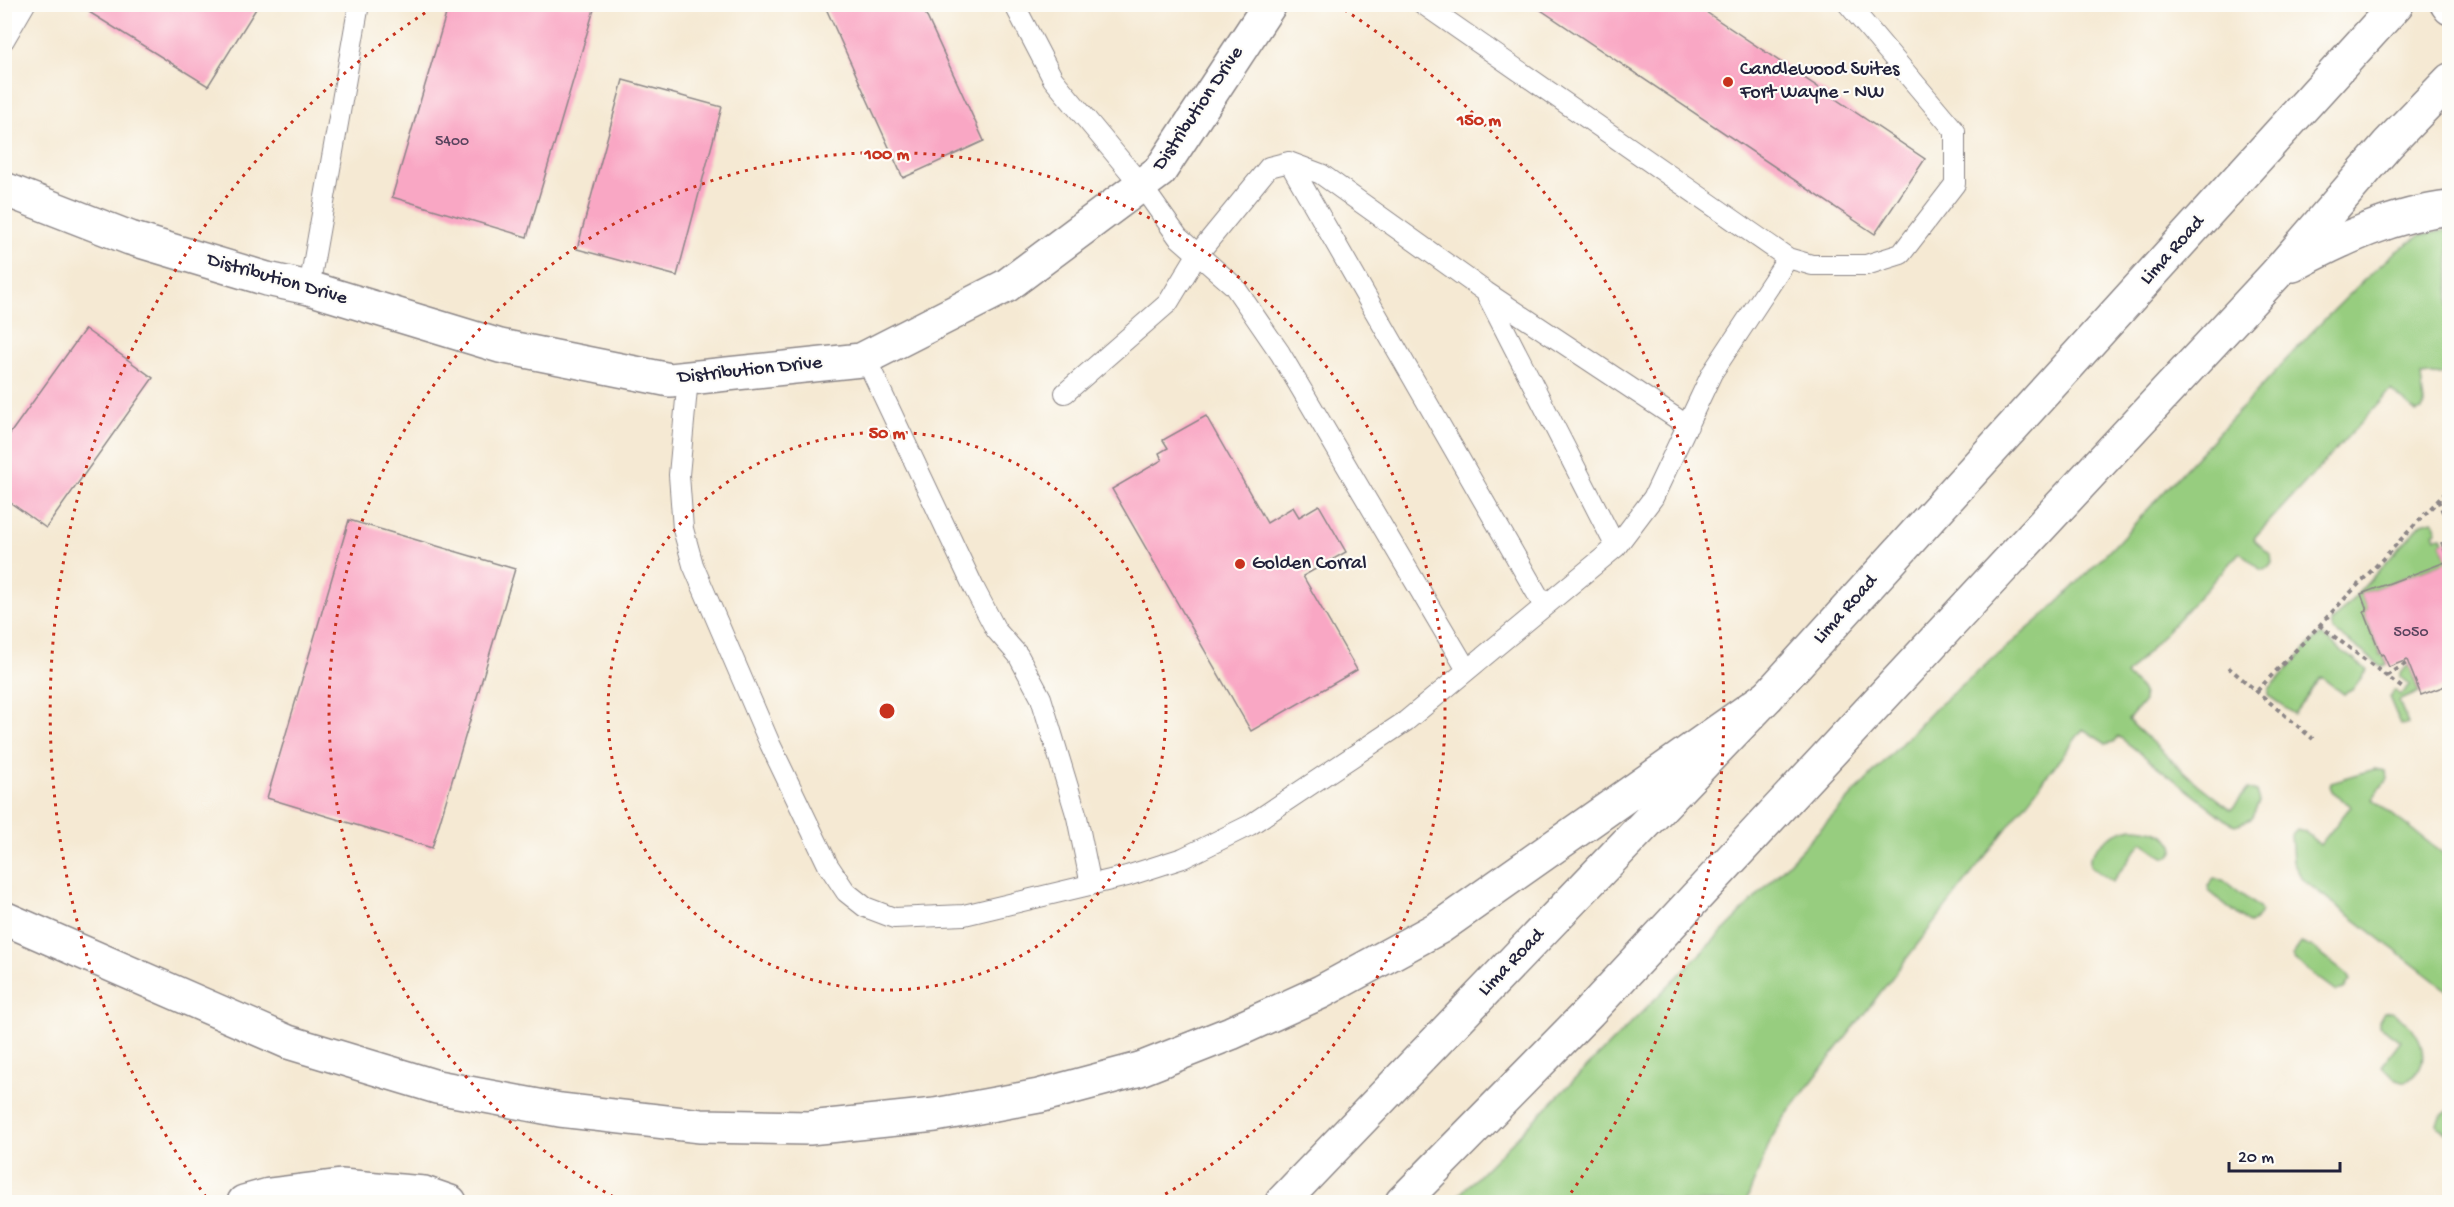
<svg xmlns="http://www.w3.org/2000/svg" width="2454" height="1207" font-family="'Gochi Hand',sans-serif">
  <style>
    .green { fill: #97cd7f; stroke: #5c785d; stroke-width: 1.5 }
    .building { fill: #f9a7c4 }
    .lines { fill: none; stroke-linecap: round; stroke-linejoin: round }
    .service-casing { stroke: #8c8687; stroke-width: 22 }
    .minor-casing { stroke: #8c8687; stroke-width: 36 }
    .secondary-casing { stroke: #8c8687; stroke-width: 36 }
    .trunk-casing { stroke: #8c8687; stroke-width: 36 }
    .motorway-casing { stroke: #8c8687; stroke-width: 36 }
    .path { stroke: #8c8687; stroke-width: 4; stroke-dasharray: 4.5 4.5; stroke-linecap: butt }
    .service { stroke: #fff; stroke-width: 20 }
    .minor { stroke: #fff; stroke-width: 33 }
    .secondary { stroke: #fff; stroke-width: 33 }
    .trunk { stroke: #fff; stroke-width: 33 }
    .motorway { stroke: #fff; stroke-width: 33 }
    .ring { fill: none; stroke: #c8321e; stroke-width: 3; stroke-dasharray: 3 6 }
    .poi-dot { fill: #c8321e; stroke: #fdfcf7; stroke-width: 2 }
    .labels { text-anchor: middle; dominant-baseline: central; stroke-width: 4.5; stroke-linejoin: round; paint-order: stroke }
    .number-label { font-size: 16px; fill: #58435d }
    .poi-label { font-size: 20px; fill: #22223b; stroke: #fdfcf7; text-anchor: start }
    .street-label { font-size: 20px; fill: #22223b; stroke: #fdfcf7 }
    .centre { fill: #c8321e; stroke: #fdfcf7; stroke-width: 3 }
    .ring-label { font-size: 18px; text-anchor: middle; font-weight: bold; fill: #c8321e; stroke: #fdfcf7; stroke-width: 4.5; stroke-linejoin: round; paint-order: stroke }
  </style>
  <rect width="100%" height="100%" fill="#fdfcf7"/>
  <filter id="ink" filterUnits="userSpaceOnUse"><feTurbulence type="fractalNoise" baseFrequency=".0167" numOctaves="2"/><feDisplacementMap in="SourceGraphic" scale="12" xChannelSelector="R" yChannelSelector="G"/><feConvolveMatrix kernelMatrix="1 2 1 2 8 2 1 2 1" color-interpolation-filters="sRGB"/></filter>
  <filter id="wash" filterUnits="userSpaceOnUse"><feTurbulence type="fractalNoise" baseFrequency=".008" numOctaves="4" result="noise"/><feDisplacementMap in="SourceGraphic" scale="24" xChannelSelector="R" yChannelSelector="G"/><feGaussianBlur stdDeviation="1.35" result="paint"/><feColorMatrix in="noise" values="0 0 0 0 0 0 0 0 0 0 0 0 0 0 0 0 0 1.4 0 .05"/><feComposite in="paint" operator="in"/></filter>
  <g filter="url(#wash)">
    <rect width="100%" height="100%" fill="#f5e9d3"/>
    <path class="green" d="M 2449,230 L 2449,373 L 2421,376 L 2424,404 L 2422,410 L 2416,412 L 2391,390 L 2253,539 L 2271,555 L 2272,563 L 2269,567 L 2261,570 L 2240,552 L 2126,675 C 2133,683 2146,689 2144,701 L 2128,720 L 2194,781 L 2231,810 L 2248,789 L 2256,792 L 2259,802 L 2251,819 L 2236,825 L 2229,822 L 2118,736 L 2114,742 L 2106,744 L 2083,729 L 1784,1118 L 1771,1139 L 1746,1202 L 1452,1202 L 1740,914 L 1934,709 L 2051,609 L 2114,546 L 2310,334 L 2363,281 L 2394,253 L 2420,235 Z
      M 2433,520 L 2437,531 L 2434,532 L 2436,537 L 2442,536 L 2444,542 L 2441,543 L 2448,561 L 2361,594 L 2367,610 L 2364,612 L 2380,655 L 2383,654 L 2387,665 L 2383,667 L 2333,630 L 2331,623 L 2422,523 Z
      M 2321,635 L 2367,670 L 2352,690 L 2344,694 L 2321,677 L 2294,714 L 2269,696 L 2269,689 L 2316,638 Z
      M 2409,665 L 2419,692 L 2399,701 L 2408,724 L 2401,725 L 2389,697 L 2394,690 L 2401,695 L 2410,685 L 2400,677 L 2400,673 Z
      M 2375,769 L 2386,771 L 2387,779 L 2372,799 L 2449,858 L 2449,992 L 2302,879 L 2293,861 L 2291,835 L 2297,829 L 2304,831 L 2320,845 L 2351,806 L 2333,793 L 2330,786 L 2331,782 Z
      M 2132,828 C 2147,828 2172,832 2174,850 L 2169,857 L 2164,857 L 2142,842 L 2112,882 L 2090,866 L 2090,857 C 2101,841 2113,832 2132,828 Z
      M 2214,879 L 2223,880 L 2260,909 L 2261,912 C 2258,918 2256,922 2248,923 L 2209,891 L 2208,886 Z
      M 2301,943 L 2313,948 L 2347,975 L 2350,980 L 2344,989 L 2336,991 L 2295,961 L 2292,956 Z
      M 2392,1011 C 2417,1028 2439,1059 2406,1082 L 2394,1078 L 2382,1066 L 2401,1041 L 2379,1026 L 2379,1021 L 2384,1012 Z
      M 2449,1110 L 2450,1110 L 2449,1134 L 2438,1127 L 2437,1123 L 2440,1117 Z"/>
    <g id="blocks">
      <path class="building" d="M 94,4 L 259,4 L 208,86 L 89,12 Z
        M 449,4 L 595,6 L 527,237 L 392,197 Z
        M 824,4 L 921,4 L 984,141 L 903,178 Z
        M 1532,4 L 1694,4 L 1925,159 L 1875,234 Z
        M 623,80 L 722,107 L 677,276 L 577,249 Z
        M 85,329 L 153,378 L 46,528 L 4,498 L 4,442 Z
        M 1206,416 L 1267,523 L 1293,507 L 1299,517 L 1319,505 L 1346,552 L 1303,576 L 1357,670 L 1251,731 L 1112,489 L 1162,460 L 1159,453 L 1168,448 L 1163,440 Z
        M 349,520 L 515,569 L 432,848 L 267,798 Z
        M 2450,540 L 2450,691 L 2448,692 L 2445,686 L 2421,695 L 2407,660 L 2389,667 L 2383,654 L 2381,655 L 2364,611 L 2367,610 L 2361,594 L 2448,561 L 2441,543 Z"/>
    </g>
  </g>
  <g filter="url(#ink)">
    <use href="#blocks" fill-opacity="0" stroke="#8c8687" stroke-width="1.5"/>
    <g class="lines">
      <g class="service-casing">
        <path id="service" d="M 1014,4 L 1053,79 L 1141,185 L 1178,237 L 1234,286 L 1280,353 L 1467,670
          M 4,40 L 25,4
          M 1289,162 L 1544,606
          M 1788,258 L 1812,265 L 1866,265 L 1901,254 L 1955,184 L 1955,131 L 1848,4
          M 309,288 L 359,4
          M 1486,293 L 1616,547
          M 865,357 L 974,588 L 996,630 L 1018,655 L 1041,698 L 1077,817 L 1091,885
          M 688,378 L 679,475 L 683,529 L 693,565 L 770,744 L 828,865 L 846,892 L 865,907 L 894,918 L 964,915 L 1127,876 L 1183,858 L 1250,825 L 1406,721 L 1616,547 L 1653,498 L 1712,373 L 1788,258 L 1423,4
          M 1065,393 L 1168,303 L 1197,255 L 1269,167 L 1289,162 L 1321,174 L 1486,292 L 1688,426"/>
      </g>
      <g class="minor-casing">
        <path id="minor" d="M 4,189 L 130,238 L 267,279 L 309,288 L 500,346 L 670,380 L 861,360 L 1006,286 L 1160,171 L 1270,4"/>
      </g>
      <g class="secondary-casing">
        <path id="secondary" d="M 2447,4 L 2450,8"/>
      </g>
      <g class="trunk-casing">
        <path id="trunk" d="M 2293,265 C 2341,239 2395,214 2450,208
          M 1282,1202 L 1768,696 L 2397,4
          M 1402,1202 L 1589,1012 L 2276,274 L 2388,144 L 2450,80"/>
      </g>
      <g class="motorway-casing">
        <path id="motorway" d="M 4,918 L 288,1042 L 437,1087 L 560,1110 L 701,1126 L 809,1128 L 935,1115 L 1039,1096 L 1140,1069 L 1231,1033 L 1321,992 L 1440,927 L 1768,696
          M 244,1202 L 269,1195 L 341,1186 L 424,1193 L 450,1202"/>
      </g>
      <path class="path" d="M 2438,500 L 2450,529
        M 2319,625 L 2405,690
        M 2228,667 L 2313,739
        M 2387,676 L 2408,662
        M 2257,691 L 2450,488"/>
      <use href="#service" class="service"/>
      <use href="#minor" class="minor"/>
      <use href="#secondary" class="secondary"/>
      <use href="#trunk" class="trunk"/>
      <use href="#motorway" class="motorway"/>
    </g>
  </g>
  <g class="ring">
    <circle cx="887" cy="711" r="279"/>
    <path d="M621 1201A558 558 0 1 1 1153 1201"/>
    <path d="M206 1197A837 837 0 0 1 437 5M1337 5A837 837 0 0 1 1568 1197"/>
  </g>
  <g class="poi-dot">
    <circle cx="1728" cy="82" r="6"/>
    <circle cx="1240" cy="564" r="6"/>
  </g>
  <g class="labels">
    <g class="number-label">
      <text x="452" y="142">5400</text>
      <text x="2411" y="633">5050</text>
    </g>
    <g class="poi-label">
      <text x="1740" y="70">Candlewood Suites<tspan x="1740" dy="23">Fort Wayne - NW</tspan></text>
      <text x="1252" y="564">Golden Corral</text>
    </g>
    <g class="street-label">
      <text transform="translate(1199 109) rotate(-56)">Distribution Drive</text>
      <text transform="translate(2173 251) rotate(-48)">Lima Road</text>
      <text transform="translate(277 280) rotate(16)">Distribution Drive</text>
      <text transform="translate(750 371) rotate(-6)">Distribution Drive</text>
      <text transform="translate(1846 610) rotate(-48)">Lima Road</text>
      <text transform="translate(1512 963) rotate(-46)">Lima Road</text>
    </g>
  </g>
  <circle cx="887" cy="711" r="9" class="centre"/>
  <g class="ring-label">
    <text x="1479" y="125">150 m</text>
    <text x="887" y="159">100 m</text>
    <text x="887" y="438">50 m</text>
  </g>
  <rect width="2454" height="1207" fill="none" stroke="#fdfcf7" stroke-width="24"/>
  <path d="M2229 1162v9h111v-9" fill="none" stroke="#22223b" stroke-width="3"/>
  <text x="2238" y="1162" font-size="18" fill="#22223b" stroke="#fdfcf7" stroke-width="4.5" paint-order="stroke">20 m</text>
</svg>
